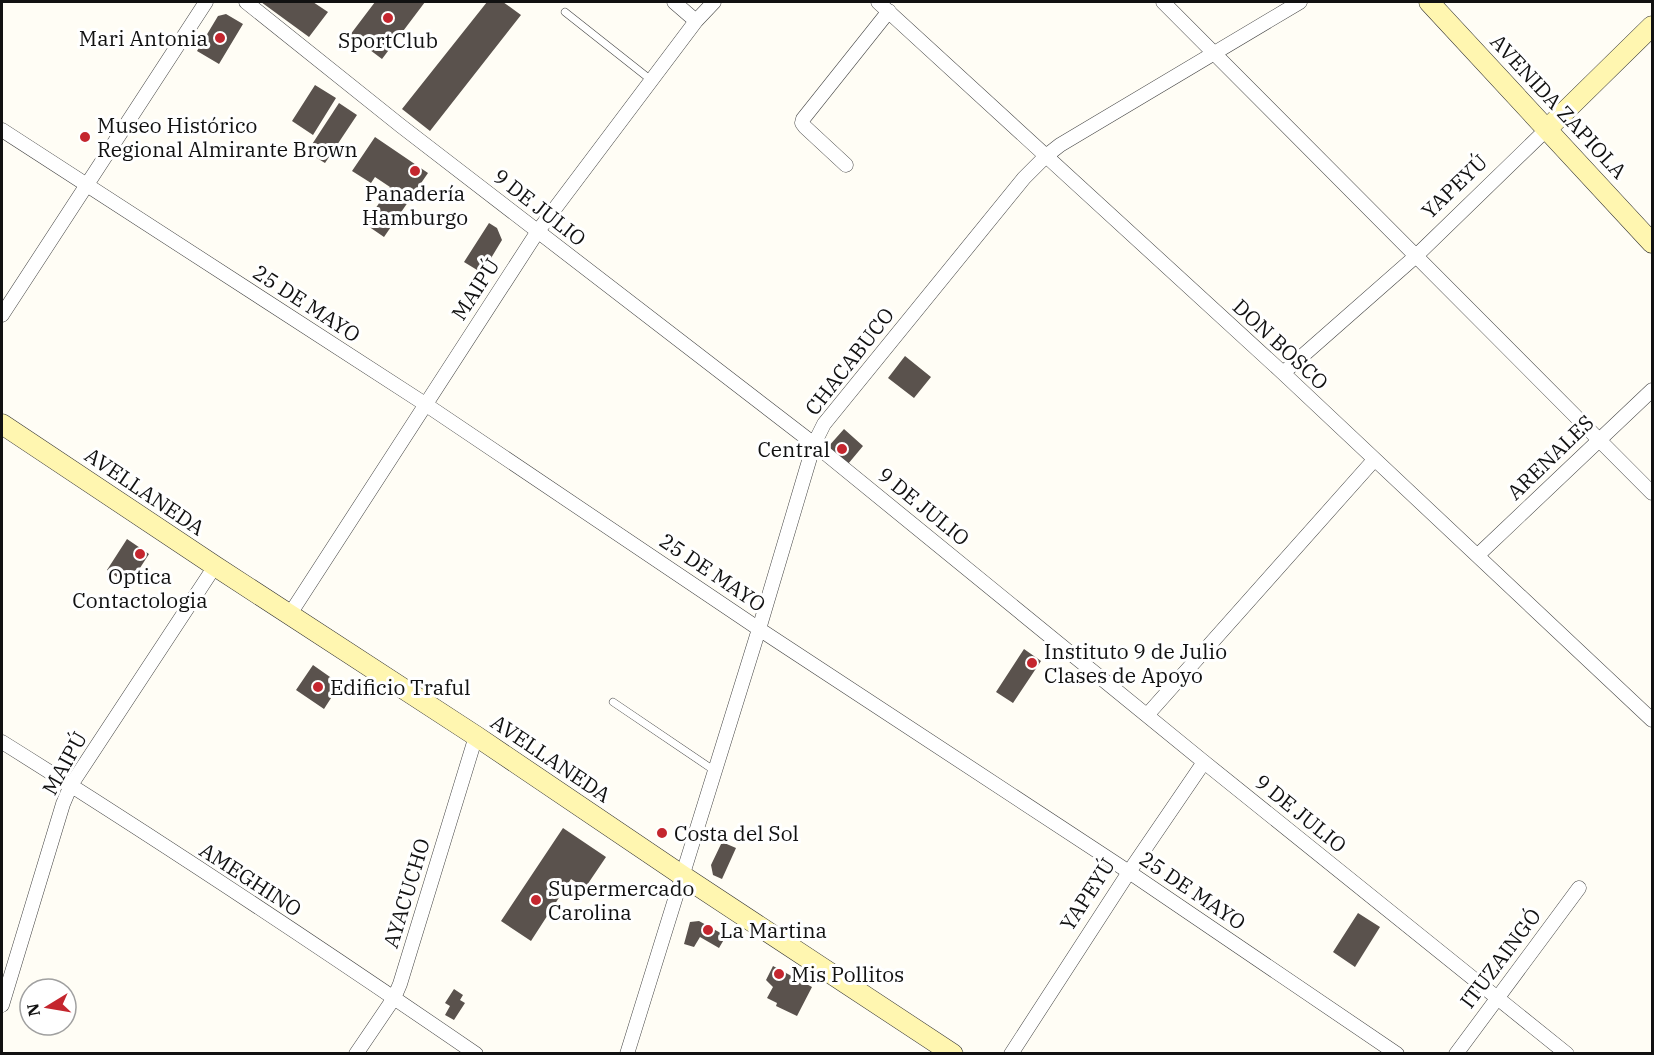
<svg xmlns="http://www.w3.org/2000/svg" width="1654" height="1055" font-family="'IBM Plex Serif',serif">
  <style>
    .building { fill: #5a524d }
    .lines { fill: none; stroke-linecap: round; stroke-linejoin: round }
    .lane-casing { stroke: #444; stroke-width: 8 }
    .street-casing { stroke: #444; stroke-width: 15 }
    .secondary-casing { stroke: #333; stroke-width: 21 }
    .lane { stroke: #fff; stroke-width: 7 }
    .street { stroke: #fff; stroke-width: 14 }
    .secondary { stroke: #fff6b0; stroke-width: 20 }
    .poi-dot { fill: #c4262e; stroke: #fff; stroke-width: 2 }
    .labels { text-anchor: middle; dominant-baseline: central; stroke-width: 6; stroke-linejoin: round; paint-order: stroke }
    .poi-label { font-size: 21px; fill: #111; stroke: #fff; text-anchor: start }
    .street-label { font-size: 21px; fill: #111; stroke: #fff }
  </style>
  <rect width="100%" height="100%" fill="#fffdf5"/>
  <path class="building" d="M 261,2 L 313,2 L 328,12 L 309,37 Z
    M 375,2 L 425,2 L 382,59 L 350,35 Z
    M 487,2 L 503,2 L 521,15 L 430,131 L 402,109 Z
    M 226,14 L 243,24 L 219,64 L 197,51 L 218,16 Z
    M 315,85 L 336,98 L 313,135 L 292,121 Z
    M 339,103 L 357,115 L 325,163 L 307,152 Z
    M 375,137 L 428,173 L 384,237 L 365,224 L 390,187 L 375,177 L 371,183 L 352,171 Z
    M 489,223 L 497,228 L 502,240 L 482,273 L 464,262 Z
    M 905,356 L 931,377 L 914,398 L 888,378 Z
    M 844,429 L 863,446 L 848,464 L 828,447 Z
    M 127,539 L 149,554 L 129,585 L 107,570 Z
    M 1024,649 L 1041,661 L 1013,703 L 996,692 Z
    M 313,665 L 340,684 L 324,709 L 296,690 Z
    M 563,828 L 606,857 L 585,888 L 571,879 L 531,941 L 501,921 Z
    M 722,842 L 736,848 L 722,879 L 713,875 L 711,865 Z
    M 1358,913 L 1380,927 L 1355,967 L 1333,952 Z
    M 699,921 L 726,936 L 719,948 L 700,937 L 694,947 L 684,944 L 690,922 Z
    M 773,966 L 812,987 L 797,1016 L 776,1006 L 777,1003 L 767,998 L 773,987 L 766,980 Z
    M 454,989 L 463,995 L 460,1000 L 465,1003 L 454,1020 L 445,1015 L 450,1006 L 445,1003 Z"/>
  <g class="lines">
    <g class="lane-casing">
      <path id="lane" d="M 565,12 L 651,80
        M 613,702 L 715,771"/>
    </g>
    <g class="street-casing">
      <path id="street" d="M 246,2 L 401,126 L 814,444 L 1204,762 L 1567,1054
        M 674,2 L 696,21
        M 878,2 L 1283,373 L 1652,720
        M 1163,2 L 1652,493
        M 2,130 L 425,404 L 759,629 L 1129,872 L 1397,1054
        M 846,165 L 805,127 L 802,123 L 803,119 L 889,11
        M 2,315 L 206,2
        M 1283,373 L 1416,256 L 1547,129
        M 1478,555 L 1652,390
        M 290,614 L 538,231 L 696,21 L 714,2
        M 1148,714 L 1374,460
        M 2,742 C 162,842 320,947 476,1054
        M 2,1005 L 63,804 L 71,785 L 215,566
        M 356,1054 L 394,998 L 400,984 L 476,736
        M 627,1054 L 759,629 L 814,444 L 824,424 L 1024,178 L 1046,156 L 1060,145 L 1300,2
        M 1011,1054 L 1129,872 L 1204,762
        M 1456,1054 L 1579,888"/>
    </g>
    <g class="secondary-casing">
      <path id="secondary" d="M 1429,2 L 1652,243
        M 1547,129 L 1652,26
        M 2,424 L 215,566 L 476,736 L 683,876 L 953,1054"/>
    </g>
    <use href="#lane" class="lane"/>
    <use href="#street" class="street"/>
    <use href="#secondary" class="secondary"/>
  </g>
  <g class="poi-dot">
    <circle cx="388" cy="18" r="6"/>
    <circle cx="220" cy="38" r="6"/>
    <circle cx="85" cy="137" r="6"/>
    <circle cx="415" cy="171" r="6"/>
    <circle cx="842" cy="449" r="6"/>
    <circle cx="140" cy="554" r="6"/>
    <circle cx="1032" cy="663" r="6"/>
    <circle cx="318" cy="687" r="6"/>
    <circle cx="662" cy="833" r="6"/>
    <circle cx="536" cy="900" r="6"/>
    <circle cx="708" cy="930" r="6"/>
    <circle cx="779" cy="974" r="6"/>
  </g>
  <g class="labels">
    <g class="poi-label">
      <text x="208" y="38" text-anchor="end">Mari Antonia</text>
      <text x="388" y="40" text-anchor="middle">SportClub</text>
      <text x="97" y="125">Museo Histórico<tspan x="97" dy="24">Regional Almirante Brown</tspan></text>
      <text x="415" y="193" text-anchor="middle">Panadería<tspan x="415" dy="24">Hamburgo</tspan></text>
      <text x="830" y="449" text-anchor="end">Central</text>
      <text x="140" y="576" text-anchor="middle">Optica<tspan x="140" dy="24">Contactologia</tspan></text>
      <text x="1044" y="651">Instituto 9 de Julio<tspan x="1044" dy="24">Clases de Apoyo</tspan></text>
      <text x="330" y="687">Edificio Traful</text>
      <text x="674" y="833">Costa del Sol</text>
      <text x="548" y="888">Supermercado<tspan x="548" dy="24">Carolina</tspan></text>
      <text x="720" y="930">La Martina</text>
      <text x="791" y="974">Mis Pollitos</text>
    </g>
    <g class="street-label">
      <text transform="translate(1559 106) rotate(47)">AVENIDA ZAPIOLA</text>
      <text transform="translate(1454 186) rotate(-44)">YAPEYÚ</text>
      <text transform="translate(540 207) rotate(38)">9 DE JULIO</text>
      <text transform="translate(475 289) rotate(-57)">MAIPÚ</text>
      <text transform="translate(307 303) rotate(33)">25 DE MAYO</text>
      <text transform="translate(1281 344) rotate(43)">DON BOSCO</text>
      <text transform="translate(849 361) rotate(-52)">CHACABUCO</text>
      <text transform="translate(1550 457) rotate(-44)">ARENALES</text>
      <text transform="translate(145 491) rotate(34)">AVELLANEDA</text>
      <text transform="translate(924 506) rotate(39)">9 DE JULIO</text>
      <text transform="translate(713 572) rotate(34)">25 DE MAYO</text>
      <text transform="translate(551 758) rotate(34)">AVELLANEDA</text>
      <text transform="translate(64 763) rotate(-61)">MAIPÚ</text>
      <text transform="translate(1301 813) rotate(39)">9 DE JULIO</text>
      <text transform="translate(251 879) rotate(33)">AMEGHINO</text>
      <text transform="translate(1193 890) rotate(34)">25 DE MAYO</text>
      <text transform="translate(406 893) rotate(-73)">AYACUCHO</text>
      <text transform="translate(1087 894) rotate(-57)">YAPEYÚ</text>
      <text transform="translate(1500 958) rotate(-53)">ITUZAINGÓ</text>
    </g>
  </g>
  <rect width="1654" height="1055" fill="none" stroke="#111111" stroke-width="6"/>
  <g transform="translate(48 1007) rotate(259)"><circle r="28" fill="#ffffff" stroke="#a0a0a0" stroke-width="1.5"/>
  <path d="M0-4.5L10 22L0 15L-10 22Z" fill="#c4262e"/>
  <text y="-9" font-size="16" font-weight="bold" text-anchor="middle" fill="#111111">N</text>
  </g>
</svg>
